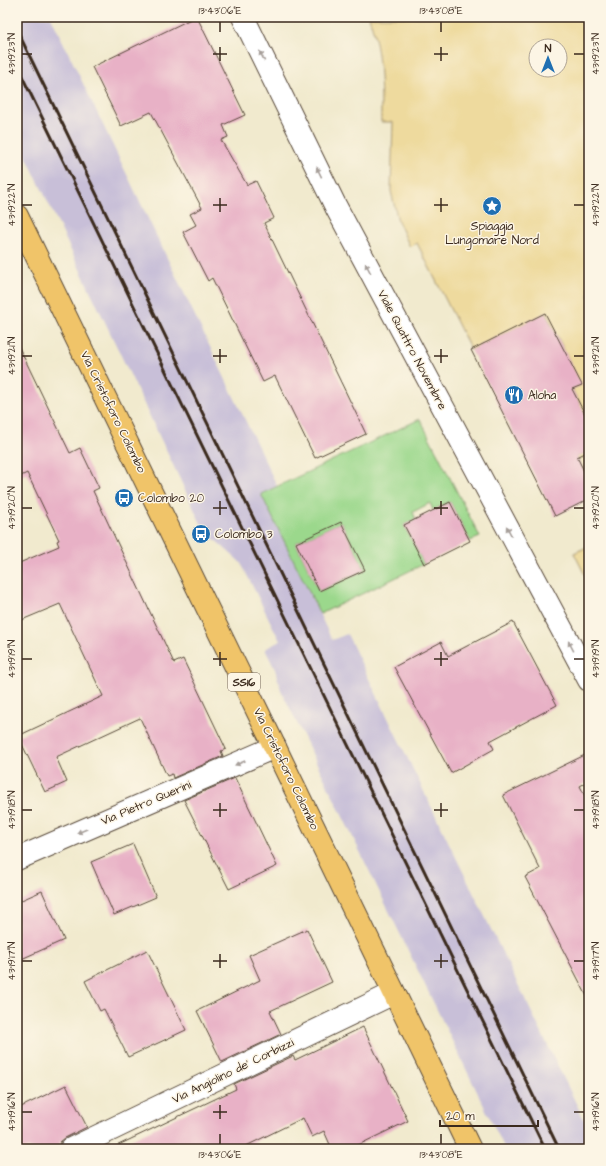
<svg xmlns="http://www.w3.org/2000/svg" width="606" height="1166" font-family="'Architects Daughter',sans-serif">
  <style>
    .industrial { fill: #c8bfd8 }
    .green { fill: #9bd88c; stroke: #6b8155; fill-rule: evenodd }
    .sand { fill: #eeda9e; stroke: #94825e; fill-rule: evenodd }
    .building { fill: #e8b1c6 }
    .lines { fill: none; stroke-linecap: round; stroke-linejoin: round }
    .minor-casing { stroke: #564738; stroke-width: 24 }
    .primary-casing { stroke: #564738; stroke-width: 24 }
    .minor { stroke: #fff; stroke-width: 22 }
    .primary { stroke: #f0c469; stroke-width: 22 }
    .rail { stroke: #3b2a1e; stroke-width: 3 }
    .oneway { fill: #a79f9a }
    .ticks { fill: none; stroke: #3b2a1e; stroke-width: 1.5 }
    .labels { text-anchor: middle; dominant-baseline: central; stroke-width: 3; stroke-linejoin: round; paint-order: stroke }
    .shield { fill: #fcf5e5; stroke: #75675a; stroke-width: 1 }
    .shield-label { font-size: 11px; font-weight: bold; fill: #3b2a1e }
    .poi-label { font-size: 12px; fill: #3b2a1e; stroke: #fcf5e5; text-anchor: start }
    .street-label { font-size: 12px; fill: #3b2a1e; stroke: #fcf5e5 }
    .neatline { fill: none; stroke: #3b2a1e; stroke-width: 1.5 }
    .ticks-label { font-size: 10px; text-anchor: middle; fill: #3b2a1e }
  </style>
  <rect width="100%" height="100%" fill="#fcf5e5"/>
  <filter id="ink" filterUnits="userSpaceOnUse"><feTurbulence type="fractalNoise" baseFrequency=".025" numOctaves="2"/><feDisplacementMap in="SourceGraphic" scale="8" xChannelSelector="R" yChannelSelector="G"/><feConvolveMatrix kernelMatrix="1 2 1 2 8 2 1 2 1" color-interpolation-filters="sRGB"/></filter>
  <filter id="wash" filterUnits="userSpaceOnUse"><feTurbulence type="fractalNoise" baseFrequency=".012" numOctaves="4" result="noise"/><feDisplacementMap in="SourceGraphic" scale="16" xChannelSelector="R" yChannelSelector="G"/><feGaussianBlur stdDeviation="0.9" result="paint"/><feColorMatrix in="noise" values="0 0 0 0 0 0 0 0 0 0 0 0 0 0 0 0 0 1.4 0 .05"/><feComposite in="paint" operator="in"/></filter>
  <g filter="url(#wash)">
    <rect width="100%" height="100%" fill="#f1eace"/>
    <path class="industrial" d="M 17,17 L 51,17 L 277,486 L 261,494 L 332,640 L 347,634 L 589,1130 L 589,1149 L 505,1149 L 281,690 L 275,669 L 265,649 L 280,641 L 241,563 L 204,530 L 17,137 Z"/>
    <path class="green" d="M 420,419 L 480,537 L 470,541 L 450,502 L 433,510 L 430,503 L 413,512 L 416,520 L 404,525 L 424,564 L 320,614 L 261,494 ZM 341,522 L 365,570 L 319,591 L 296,543 Z"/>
    <path class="sand" d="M 369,17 L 589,17 L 589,422 L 572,389 L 581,385 L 546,313 L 471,350 L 417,243 L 410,247 L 398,221 L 391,191 L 393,122 L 381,122 C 381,86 381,51 369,17 ZM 536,46 L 560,46 L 560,70 L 536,70 Z
      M 589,451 L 589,481 L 577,457 Z
      M 589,546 L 589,583 L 574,553 Z"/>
    <g id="blocks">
      <path class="building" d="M 195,17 L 197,17 L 245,115 L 223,125 L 228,137 L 221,140 L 247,185 L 256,181 L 274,218 L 264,223 L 366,434 L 315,458 L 275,376 L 263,382 L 212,278 L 208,281 L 183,232 L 196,225 L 190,214 L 202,208 L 151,112 L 121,126 L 92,67 Z
        M 545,313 L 582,385 L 572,389 L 589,422 L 589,451 L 577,457 L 589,481 L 589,499 L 555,516 L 471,350 Z
        M 17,343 L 70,453 L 80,448 L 99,488 L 93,491 L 174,663 L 183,659 L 226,749 L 221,751 L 223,756 L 173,778 L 172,774 L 167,776 L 140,718 L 56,757 L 67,782 L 45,792 L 18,736 L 103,696 L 60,604 L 17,622 L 17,564 L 59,546 L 57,541 L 59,540 L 27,473 L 17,478 Z
        M 450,502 L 470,541 L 424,564 L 404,525 Z
        M 341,522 L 365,570 L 319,591 L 296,543 Z
        M 513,622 L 557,705 L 490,741 L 494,749 L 451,773 L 394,667 L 441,642 L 448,656 Z
        M 589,753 L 589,781 L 580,786 L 589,804 L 589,1000 L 525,877 L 540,869 L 503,795 Z
        M 235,778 L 277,866 L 229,889 L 184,800 Z
        M 133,844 L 156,897 L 114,915 L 91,862 Z
        M 42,891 L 64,940 L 17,961 L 17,902 Z
        M 307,929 L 332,982 L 270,1011 L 281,1034 L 222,1062 L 197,1011 L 260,980 L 249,955 Z
        M 147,950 L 186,1030 L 128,1057 L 104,1009 L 100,1011 L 85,981 Z
        M 363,1027 L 408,1121 L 350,1149 L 332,1149 L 324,1131 L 312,1137 L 303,1118 L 240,1149 L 110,1149 L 236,1089 L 234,1084 L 293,1056 L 295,1060 Z
        M 66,1085 L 87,1127 L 65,1138 L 60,1142 L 59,1149 L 17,1149 L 17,1109 Z"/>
    </g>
  </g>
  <g filter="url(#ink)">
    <use href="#blocks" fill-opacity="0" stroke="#564738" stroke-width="1"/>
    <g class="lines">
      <g class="minor-casing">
        <path id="minor" d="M 243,17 L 336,207 L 589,680
          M 17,859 L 275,747
          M 71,1149 L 394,993"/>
      </g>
      <g class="primary-casing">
        <path id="primary" d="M 17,216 L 470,1149"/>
      </g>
      <use href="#minor" class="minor"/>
      <use href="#primary" class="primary"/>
      <path class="rail" d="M 17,30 L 559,1149
        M 17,66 L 545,1149"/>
    </g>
    <defs><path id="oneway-solid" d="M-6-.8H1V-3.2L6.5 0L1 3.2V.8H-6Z"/></defs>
    <g class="oneway">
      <use href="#oneway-solid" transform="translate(262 56) rotate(-116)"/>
      <use href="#oneway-solid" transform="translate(319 172) rotate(-116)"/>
      <use href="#oneway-solid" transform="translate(368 268) rotate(-118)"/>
      <use href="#oneway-solid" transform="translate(509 531) rotate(-118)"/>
      <use href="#oneway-solid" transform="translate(571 646) rotate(-118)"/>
      <use href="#oneway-solid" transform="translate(240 763) rotate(157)"/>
      <use href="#oneway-solid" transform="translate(82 831) rotate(157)"/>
    </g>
  </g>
  <path class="ticks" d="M 220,22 L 220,32M 441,22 L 441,32M 220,47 L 220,61M 441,47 L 441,61M 22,54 L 32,54M 213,54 L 227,54M 434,54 L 448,54M 574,54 L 584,54M 220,198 L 220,212M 441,198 L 441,212M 22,205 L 32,205M 213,205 L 227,205M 434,205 L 448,205M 574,205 L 584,205M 220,349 L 220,363M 441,349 L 441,363M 22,356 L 32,356M 213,356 L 227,356M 434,356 L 448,356M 574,356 L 584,356M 220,501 L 220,515M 441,501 L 441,515M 22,508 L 32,508M 213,508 L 227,508M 434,508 L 448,508M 574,508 L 584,508M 220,652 L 220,666M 441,652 L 441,666M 22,659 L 32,659M 213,659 L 227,659M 434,659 L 448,659M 574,659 L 584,659M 220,803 L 220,817M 441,803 L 441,817M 22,810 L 32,810M 213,810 L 227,810M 434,810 L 448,810M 574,810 L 584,810M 220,954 L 220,968M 441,954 L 441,968M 22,961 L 32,961M 213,961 L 227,961M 434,961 L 448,961M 574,961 L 584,961M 220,1105 L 220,1119M 22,1112 L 32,1112M 213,1112 L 227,1112M 574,1112 L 584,1112M 220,1134 L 220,1144M 441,1134 L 441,1144"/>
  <defs>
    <g id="sight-disc" transform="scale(1)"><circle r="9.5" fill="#1f6fb2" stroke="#fcf5e5"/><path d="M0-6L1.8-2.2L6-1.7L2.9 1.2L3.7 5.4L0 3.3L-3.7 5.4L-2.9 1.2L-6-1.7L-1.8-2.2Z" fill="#fff"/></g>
    <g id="restaurant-disc" transform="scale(1)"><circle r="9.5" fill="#1f6fb2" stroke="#fcf5e5"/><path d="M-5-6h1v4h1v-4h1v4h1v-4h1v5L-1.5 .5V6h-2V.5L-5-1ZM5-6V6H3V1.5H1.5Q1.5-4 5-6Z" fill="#fff"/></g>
    <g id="bus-disc" transform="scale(1)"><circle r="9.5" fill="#1f6fb2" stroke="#fcf5e5"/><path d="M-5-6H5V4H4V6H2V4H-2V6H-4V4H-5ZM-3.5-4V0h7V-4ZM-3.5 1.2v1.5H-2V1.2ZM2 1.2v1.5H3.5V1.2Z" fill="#fff"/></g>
  </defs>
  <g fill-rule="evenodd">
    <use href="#sight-disc" x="492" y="206"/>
    <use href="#restaurant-disc" x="514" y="395"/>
    <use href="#bus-disc" x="124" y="498"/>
    <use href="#bus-disc" x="201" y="534"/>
  </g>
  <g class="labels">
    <rect class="shield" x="228" y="673" width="32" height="18" rx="3"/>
    <g class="shield-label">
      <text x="244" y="682">SS16</text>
    </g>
    <g class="poi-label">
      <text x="492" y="226" text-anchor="middle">Spiaggia<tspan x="492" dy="14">Lungomare Nord</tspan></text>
      <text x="528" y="395">Aloha</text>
      <text x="138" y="498">Colombo 20</text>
      <text x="215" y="534">Colombo 3</text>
    </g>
    <g class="street-label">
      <text transform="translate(412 350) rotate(62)">Viale Quattro Novembre</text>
      <text transform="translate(113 412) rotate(64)">Via Cristoforo Colombo</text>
      <text transform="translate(286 769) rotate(64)">Via Cristoforo Colombo</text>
      <text transform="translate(146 803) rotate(-23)">Via Pietro Querini</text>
      <text transform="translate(233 1071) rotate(-26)">Via Angiolino de' Corbizzi</text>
    </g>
  </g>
  <rect width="606" height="1166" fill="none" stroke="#fcf5e5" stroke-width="44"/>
  <g transform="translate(548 58)"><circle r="19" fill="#fcf5e5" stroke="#afa495"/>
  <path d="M0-3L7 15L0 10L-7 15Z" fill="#1f6fb2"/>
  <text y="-6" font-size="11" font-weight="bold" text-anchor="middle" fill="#3b2a1e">N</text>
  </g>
  <path d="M440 1120v6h98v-6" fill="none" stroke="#3b2a1e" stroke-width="2"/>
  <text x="446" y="1120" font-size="12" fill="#3b2a1e" stroke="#fcf5e5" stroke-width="3" paint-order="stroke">20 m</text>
  <rect x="22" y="22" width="562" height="1122" class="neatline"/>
  <g class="ticks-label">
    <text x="220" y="14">13°43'06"E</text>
    <text x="441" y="14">13°43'08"E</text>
    <text transform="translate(11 54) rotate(-90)" y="4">43°19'23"N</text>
    <text transform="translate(595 54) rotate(-90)" y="4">43°19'23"N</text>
    <text transform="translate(11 205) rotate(-90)" y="4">43°19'22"N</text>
    <text transform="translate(595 205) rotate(-90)" y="4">43°19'22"N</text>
    <text transform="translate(11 356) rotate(-90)" y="4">43°19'21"N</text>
    <text transform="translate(595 356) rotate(-90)" y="4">43°19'21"N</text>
    <text transform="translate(11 508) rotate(-90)" y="4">43°19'20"N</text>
    <text transform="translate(595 508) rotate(-90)" y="4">43°19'20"N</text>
    <text transform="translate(11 659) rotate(-90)" y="4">43°19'19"N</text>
    <text transform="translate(595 659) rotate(-90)" y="4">43°19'19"N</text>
    <text transform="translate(11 810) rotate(-90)" y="4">43°19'18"N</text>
    <text transform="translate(595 810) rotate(-90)" y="4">43°19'18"N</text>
    <text transform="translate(11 961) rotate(-90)" y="4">43°19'17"N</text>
    <text transform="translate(595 961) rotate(-90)" y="4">43°19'17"N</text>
    <text transform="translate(11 1112) rotate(-90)" y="4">43°19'16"N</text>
    <text transform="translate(595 1112) rotate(-90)" y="4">43°19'16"N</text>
    <text x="220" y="1158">13°43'06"E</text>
    <text x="441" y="1158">13°43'08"E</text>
  </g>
</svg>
